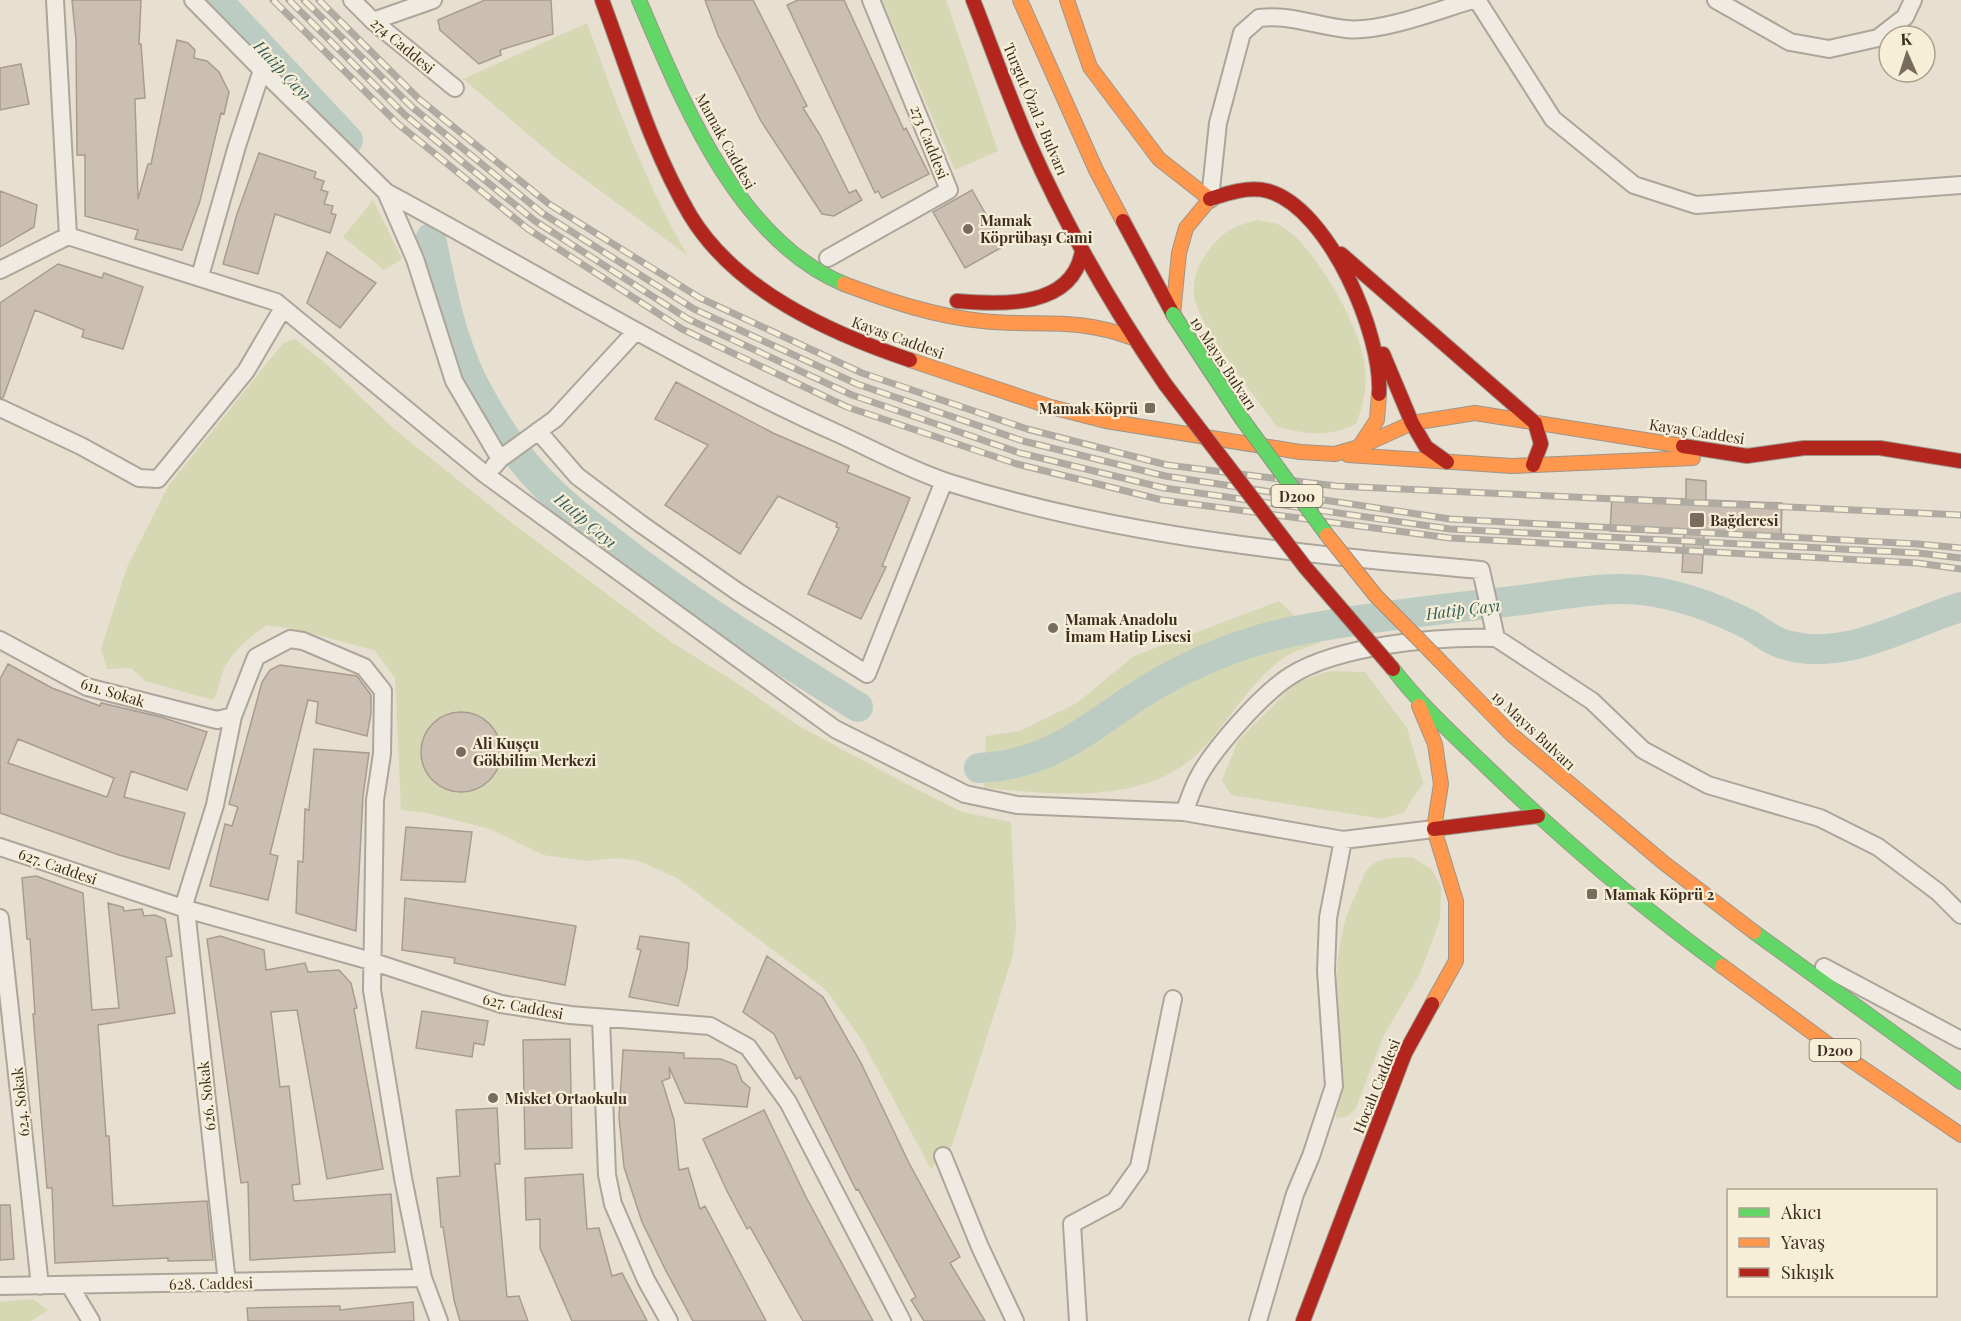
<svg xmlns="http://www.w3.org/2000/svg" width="1961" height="1321" font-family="'Playfair Display',serif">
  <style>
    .green { fill: #d6d7b3 }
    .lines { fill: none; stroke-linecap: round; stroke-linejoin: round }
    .river { stroke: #bcccc2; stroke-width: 30 }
    .building { fill: #cbbfb2; stroke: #a89c90; stroke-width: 1.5; fill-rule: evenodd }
    .street-casing { stroke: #ada599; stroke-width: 20 }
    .fast-casing { stroke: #9c958a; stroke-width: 16 }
    .slow-casing { stroke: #9c958a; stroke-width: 16 }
    .jam-casing { stroke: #9c958a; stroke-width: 16 }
    .street { stroke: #efebe3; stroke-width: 16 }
    .fast { stroke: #63d668; stroke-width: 14 }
    .slow { stroke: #ff974d; stroke-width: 14 }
    .jam { stroke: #b3261e; stroke-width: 14 }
    .rail-casing { stroke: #afaaa2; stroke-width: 7 }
    .rail { stroke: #f7eed8; stroke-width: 4.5; stroke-dasharray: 14; stroke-linecap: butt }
    .fast-bridge-casing { stroke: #928b80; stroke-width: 16; stroke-linecap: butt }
    .slow-bridge-casing { stroke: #928b80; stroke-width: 16; stroke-linecap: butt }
    .jam-bridge-casing { stroke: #928b80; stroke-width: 16; stroke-linecap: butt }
    .fast-bridge { stroke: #63d668; stroke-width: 14 }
    .slow-bridge { stroke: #ff974d; stroke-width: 14 }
    .jam-bridge { stroke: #b3261e; stroke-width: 14 }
    .poi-dot { fill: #786c5e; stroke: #f7eed8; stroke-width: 2 }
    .labels { text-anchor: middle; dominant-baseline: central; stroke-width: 4.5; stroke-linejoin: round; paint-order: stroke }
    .shield { fill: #f7eed8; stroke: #756857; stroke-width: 1.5 }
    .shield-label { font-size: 14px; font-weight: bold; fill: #3d2e20 }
    .street-label { font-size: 15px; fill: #3d2e20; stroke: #f7eed8 }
    .poi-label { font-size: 15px; font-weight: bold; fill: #3d2e20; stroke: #f7eed8; text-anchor: start }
    .water-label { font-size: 16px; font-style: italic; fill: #2f5d5a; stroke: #f7eed8 }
  </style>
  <rect width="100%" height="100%" fill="#e7e0d1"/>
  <path class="green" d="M 882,0 L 946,0 L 998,151 L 955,170 Z
    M 587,23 C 616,103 645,183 688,256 L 555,157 L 463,79 Z
    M 373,200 L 402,259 L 384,270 L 343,237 Z
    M 1257,220 C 1265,222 1276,222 1283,227 C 1316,248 1363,330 1365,369 C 1367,390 1363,405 1356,424 C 1329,438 1307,434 1277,427 C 1258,399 1196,324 1194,294 C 1193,277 1198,265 1208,251 C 1221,233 1234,226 1257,220 Z
    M 295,339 L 324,362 L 394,429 L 512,523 L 670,641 L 746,689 L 797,725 L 903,782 L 962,812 L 1011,822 L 1016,930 L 1012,958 L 952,1146 L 931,1169 L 861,1039 L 825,989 L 677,878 L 639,861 L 618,858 L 587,861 L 543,855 L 490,829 L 427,813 L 401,810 L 395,678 L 374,650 L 294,629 L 267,625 C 251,636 236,648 226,665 C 219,676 220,689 213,700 L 145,681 L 131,668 L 107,669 L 101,649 L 127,567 L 169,485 L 283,343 Z
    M 1279,601 L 1321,642 C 1310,647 1294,650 1283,658 C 1252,681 1230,719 1204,747 C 1149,807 1058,794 984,788 L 986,736 L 1020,731 L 1077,703 L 1134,656 Z
    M 1329,671 L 1365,672 L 1407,728 L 1423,783 L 1404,812 L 1383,819 L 1231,795 L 1222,780 L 1238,741 L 1295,683 Z
    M 1412,857 L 1431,869 L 1441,886 L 1440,920 L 1420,974 L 1384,1035 L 1355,1110 L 1346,1117 L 1336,1118 C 1347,1041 1320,963 1357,892 C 1360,885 1363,874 1369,868 C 1379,856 1398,858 1412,857 Z
    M 33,1299 L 48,1310 L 31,1321 L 0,1321 L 0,1302 Z"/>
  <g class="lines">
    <path class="river" d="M 217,0 L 348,140
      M 431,238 C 441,286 450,336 472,381 C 489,414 510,448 535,475 C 559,502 588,524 617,546 C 693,605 776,656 858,707
      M 979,768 C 1055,764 1089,726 1150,688 C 1196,660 1253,638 1305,629 C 1377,616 1450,608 1522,600 C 1561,595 1602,586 1641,590 C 1679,594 1716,608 1750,625 C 1761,632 1773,642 1786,645 C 1846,662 1905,624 1961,607"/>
  </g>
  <path class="building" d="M 72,0 L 141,0 L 139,44 L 141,44 L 145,98 L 135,99 L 138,199 L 148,164 L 151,164 L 177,40 L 188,43 L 195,50 L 194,58 L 207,61 L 219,72 L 229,92 L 224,114 L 221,113 L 200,201 L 182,250 L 135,239 L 138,230 L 85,216 L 85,155 L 77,155 L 76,40 Z
    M 485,0 L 551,0 L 553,34 L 500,50 L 501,55 L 479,64 L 440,30 L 438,20 Z
    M 705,0 L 753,0 L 807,106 L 803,108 L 820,135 L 849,193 L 856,190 L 862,200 L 834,216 L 822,214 L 761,121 L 718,35 Z
    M 798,0 L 844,0 L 904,130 L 906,128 L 929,174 L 882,198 L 878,191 L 875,193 L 787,5 Z
    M 21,64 L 29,104 L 0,110 L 0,68 Z
    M 259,153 L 316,172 L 314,178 L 324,181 L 321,190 L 328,192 L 324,204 L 333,206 L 331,213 L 336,215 L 330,233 L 275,214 L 258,274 L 223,264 L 237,214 Z
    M 972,190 L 1004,246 L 965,268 L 933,212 Z
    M 0,191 L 37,205 L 34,227 L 0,247 Z
    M 327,252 L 376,283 L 340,328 L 307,303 Z
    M 58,264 L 102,278 L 104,273 L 143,287 L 123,349 L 82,337 L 84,330 L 35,310 L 3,398 L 0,398 L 0,303 Z
    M 676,382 L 773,433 L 849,466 L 847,472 L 910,498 L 882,566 L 886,567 L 861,619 L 808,594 L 839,528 L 836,527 L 837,523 L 778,496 L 740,554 L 665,505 L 708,445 L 655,419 Z
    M 1686,479 L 1706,481 L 1706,500 L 1782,503 L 1781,537 L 1704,535 L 1702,573 L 1682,572 L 1684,534 L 1610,531 L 1612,496 L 1686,499 Z
    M 8,664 L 52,688 L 100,706 L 101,703 L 161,717 L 207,732 L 187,790 L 131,771 L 124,797 L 185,813 L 169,869 L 119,855 L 0,813 L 0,679 ZM 18,739 L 114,778 L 107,797 L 8,763 Z
    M 280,665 L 357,676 L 371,695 L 371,713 L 367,736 L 316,723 L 318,702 L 308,700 L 270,854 L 278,856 L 268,900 L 210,886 L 225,824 L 232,826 L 238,807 L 229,804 L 262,682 L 270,670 Z
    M421 752a40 40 0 1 1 80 0a40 40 0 1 1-80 0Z
    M 314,749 L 369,753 L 363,796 L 356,931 L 296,913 L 298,861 L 303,862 L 305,809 L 309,810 Z
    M 406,827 L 472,832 L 465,882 L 401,880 Z
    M 36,876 L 83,893 L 92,1010 L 119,1008 L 108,903 L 123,907 L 124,911 L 142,909 L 144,916 L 155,915 L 165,919 L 172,956 L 166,957 L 175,1013 L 98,1025 L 106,1136 L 109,1136 L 113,1206 L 207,1201 L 213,1260 L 168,1261 L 168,1258 L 55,1263 L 52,1188 L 47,1188 L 33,1014 L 35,1014 L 30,939 L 27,939 L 22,878 Z
    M 405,898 L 576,926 L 565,985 L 454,963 L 455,958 L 402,950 Z
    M 220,936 L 264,950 L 266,970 L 305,963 L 308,972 L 339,970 L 351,983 L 357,1008 L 354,1009 L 383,1169 L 327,1179 L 297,1010 L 271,1012 L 280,1087 L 289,1086 L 300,1184 L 292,1185 L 294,1201 L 391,1194 L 395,1252 L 250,1260 L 248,1182 L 241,1183 L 207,939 Z
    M 640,936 L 689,943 L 687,969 L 678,1006 L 629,997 L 641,950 L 637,949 Z
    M 767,956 L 823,997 L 861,1063 L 909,1163 L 960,1257 L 950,1263 L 985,1321 L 924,1321 L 911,1300 L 916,1297 L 858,1189 L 856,1190 L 800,1077 L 796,1079 L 774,1034 L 743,1012 Z
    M 422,1011 L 488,1021 L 484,1045 L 474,1043 L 472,1057 L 416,1048 Z
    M 570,1039 L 572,1148 L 525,1149 L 523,1040 Z
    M 623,1050 L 684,1053 L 684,1058 L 721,1059 L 736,1065 L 742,1081 L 750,1088 L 747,1107 L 685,1103 L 669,1067 L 670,1078 L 662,1081 L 674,1120 L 679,1170 L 688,1168 L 700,1209 L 705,1206 L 766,1321 L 693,1321 L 665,1269 L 642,1222 L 624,1167 L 619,1117 Z
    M 497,1108 L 500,1164 L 495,1164 L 507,1297 L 519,1296 L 528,1321 L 460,1321 L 454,1300 L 443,1227 L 441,1227 L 437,1178 L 460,1176 L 456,1110 Z
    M 764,1110 L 806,1197 L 873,1321 L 803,1321 L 750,1227 L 747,1229 L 727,1191 L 703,1139 Z
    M 583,1174 L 587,1229 L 599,1228 L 612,1276 L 622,1273 L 647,1321 L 572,1321 L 540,1248 L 540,1219 L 526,1220 L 525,1178 Z
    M 0,1205 L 10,1205 L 14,1259 L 0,1260 Z
    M 413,1302 L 414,1321 L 248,1321 L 247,1308 L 340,1306 L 340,1310 Z"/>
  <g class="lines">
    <g class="street-casing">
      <path id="street" d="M 55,0 L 68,236
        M 193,0 L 262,70
        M 352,0 L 373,21 L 455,88
        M 1477,0 L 1553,119 L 1634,185 L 1696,205 L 1961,185
        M 1716,0 L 1790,42 L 1829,49 L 1878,38 L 1905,17 L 1913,0
        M 373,21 L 433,0
        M 386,192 C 537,273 683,364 839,434 C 874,450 910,470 947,482 C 1119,537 1301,554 1481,570 L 1496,638 L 1592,701 L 1643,750 L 1708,785 L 1820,818 L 1878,847 L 1938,892 L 1961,915
        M 1210,199 L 1218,123 L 1242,33 L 1259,18 C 1290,14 1316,26 1346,29 C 1380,33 1439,10 1472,0
        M 828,258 L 949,190 L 871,0
        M 0,270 L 68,236 L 276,302 L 486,475 L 835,729 L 965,794 L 1017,805 L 1184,812 L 1343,840 L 1434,829
        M 200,276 L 237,146 L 262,70 L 386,192 L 415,259 L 454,381 L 500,459
        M 0,408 L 81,446 L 139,478 L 158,479 L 246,371 L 283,308
        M 538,431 L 577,476 L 641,524 L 738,592 L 867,674 L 944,481
        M 494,466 L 500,459 L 555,419 L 636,331
        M 0,640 L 87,687 L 217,720 L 233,716
        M 1184,812 C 1189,801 1192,789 1198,778 C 1213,749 1262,694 1290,676 C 1338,645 1440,636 1496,638
        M 0,847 L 186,909 L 371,961 L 501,1004 L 570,1015 L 710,1026 L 748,1047 L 788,1102 L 902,1321
        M 183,908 L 215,805 L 233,716 L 256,657 L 290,639 L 303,641 L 364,667 L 383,691 L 382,754 L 375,800 L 372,990 L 403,1178 L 423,1278 L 439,1321
        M 186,909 L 227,1283
        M 0,918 L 40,1286
        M 1824,967 L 1961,1040
        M 601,1018 L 607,1175 L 613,1204 L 646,1280 L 669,1321
        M 943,1156 L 980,1247 L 1015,1321
        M 0,1286 L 423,1278
        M 70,1286 L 91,1321
        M 1078,1321 L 1072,1224 L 1115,1201 L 1139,1167 L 1173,999
        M 1258,1321 L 1295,1194 L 1311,1156 L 1334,1086 L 1326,971 L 1328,918 L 1343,840"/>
    </g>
    <g class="fast-casing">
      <path id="fast" d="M 639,0 C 682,100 736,239 844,284
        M 1393,669 C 1422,707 1457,738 1491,771 C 1564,841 1641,907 1722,966
        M 1754,932 L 1961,1082"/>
    </g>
    <g class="slow-casing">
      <path id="slow" d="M 1020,0 L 1096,170 L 1123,221
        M 1067,0 L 1090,67 L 1159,159 L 1210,199 L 1186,228 L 1179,253 L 1173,314
        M 844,284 C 889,301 934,316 982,321 C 1040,327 1074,316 1133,338
        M 910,360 L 1051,407 L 1106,421 L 1300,452 L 1335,454 L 1359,447 L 1377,420 L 1379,394
        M 1359,447 L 1412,423 L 1475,413 L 1683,446
        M 1348,455 L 1512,466 L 1693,458
        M 1441,662 L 1512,735 L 1664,863 L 1754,932
        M 1419,706 L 1435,744 L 1441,784 L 1434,829 L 1456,901 L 1456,961 L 1432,1004
        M 1722,966 L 1836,1050 L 1961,1135"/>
    </g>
    <g class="jam-casing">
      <path id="jam" d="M 602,0 C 629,72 651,149 690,215 C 736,291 830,333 910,360
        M 973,0 C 992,48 1009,98 1030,145 C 1067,229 1113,308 1165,384
        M 1210,199 C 1228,193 1249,186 1268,191 C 1329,208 1383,336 1379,394
        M 1123,221 L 1173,314
        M 1341,254 L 1535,423 L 1541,444 L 1533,465
        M 957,301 C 1002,305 1073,308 1082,251
        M 1383,354 L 1412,423 L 1426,447 L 1447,462
        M 1683,446 L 1747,456 L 1804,448 L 1880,448 L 1961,461
        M 1434,829 L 1538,816
        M 1303,1321 L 1405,1053 L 1432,1004"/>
    </g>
    <use href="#street" class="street"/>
    <use href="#fast" class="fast"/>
    <use href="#slow" class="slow"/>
    <use href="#jam" class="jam"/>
    <g class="rail-casing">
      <path id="rail" d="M 273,0 L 398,124 L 528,229 L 682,329 L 847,407 L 1017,464 L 1162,500 L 1450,538 L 1917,563 L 1961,569
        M 289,0 L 405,115 L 535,221 L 688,319 L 852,395 L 1020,453 L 1164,488 L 1450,529 L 1918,553 L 1961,558
        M 304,0 L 412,107 L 542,213 L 694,309 L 857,384 L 1023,441 L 1165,476 L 1450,519 L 1918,544 L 1961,548
        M 319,0 L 419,99 L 549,204 L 700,298 L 862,373 L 1027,429 L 1167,465 L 1336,486 L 1961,515"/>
    </g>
    <use href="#rail" class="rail"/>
    <g class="fast-bridge-casing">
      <path id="fast-bridge" d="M 1173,314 L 1242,419 L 1327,535"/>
    </g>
    <g class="slow-bridge-casing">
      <path id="slow-bridge" d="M 1327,535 L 1376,596 L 1441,662"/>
    </g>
    <g class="jam-bridge-casing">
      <path id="jam-bridge" d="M 1165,384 L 1305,567 L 1393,669"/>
    </g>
    <use href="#fast-bridge" class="fast-bridge"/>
    <use href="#slow-bridge" class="slow-bridge"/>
    <use href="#jam-bridge" class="jam-bridge"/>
  </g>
  <g class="poi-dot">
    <circle cx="968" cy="229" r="6"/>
    <rect x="1144" y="402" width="12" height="12" rx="3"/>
    <rect x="1689" y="512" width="16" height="16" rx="3"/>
    <circle cx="1053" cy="628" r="6"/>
    <circle cx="461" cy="752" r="6"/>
    <rect x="1586" y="888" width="12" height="12" rx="3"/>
    <circle cx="493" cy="1098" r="6"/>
  </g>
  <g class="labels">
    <g class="shield">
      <rect x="1271.5" y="485" width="51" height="22" rx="4.5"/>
      <rect x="1809.5" y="1039" width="51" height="22" rx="4.5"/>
    </g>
    <g class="shield-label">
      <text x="1297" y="496">D200</text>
      <text x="1835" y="1050">D200</text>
    </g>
    <g class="street-label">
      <text transform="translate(403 45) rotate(40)">274 Caddesi</text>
      <text transform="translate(1036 109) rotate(67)">Turgut Özal 2 Bulvarı</text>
      <text transform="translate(726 141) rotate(61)">Mamak Caddesi</text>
      <text transform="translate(930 142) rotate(68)">273 Caddesi</text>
      <text transform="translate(898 337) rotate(20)">Kayaş Caddesi</text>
      <text transform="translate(1224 363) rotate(57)">19 Mayıs Bulvarı</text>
      <text transform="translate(1697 431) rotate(9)">Kayaş Caddesi</text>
      <text transform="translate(113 692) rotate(17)">611. Sokak</text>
      <text transform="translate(1534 730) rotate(43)">19 Mayıs Bulvarı</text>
      <text transform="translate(58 866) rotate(19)">627. Caddesi</text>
      <text transform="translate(523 1006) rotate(11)">627. Caddesi</text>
      <text transform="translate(1376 1086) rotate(-68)">Hocalı Caddesi</text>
      <text transform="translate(206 1096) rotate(-96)">626. Sokak</text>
      <text transform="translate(20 1102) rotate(-96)">624. Sokak</text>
      <text transform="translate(211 1283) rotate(-1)">628. Caddesi</text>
    </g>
    <g class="poi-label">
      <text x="980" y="220">Mamak<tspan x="980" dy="17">Köprübaşı Cami</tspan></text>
      <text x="1138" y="408" text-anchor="end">Mamak Köprü</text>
      <text x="1710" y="520">Bağderesi</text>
      <text x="1065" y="619">Mamak Anadolu<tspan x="1065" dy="17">İmam Hatip Lisesi</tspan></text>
      <text x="473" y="743">Ali Kuşçu<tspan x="473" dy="17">Gökbilim Merkezi</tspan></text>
      <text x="1604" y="894">Mamak Köprü 2</text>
      <text x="505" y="1098">Misket Ortaokulu</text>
    </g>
    <g class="water-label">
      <text transform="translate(283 70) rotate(47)">Hatip Çayı</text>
      <text transform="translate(586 520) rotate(40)">Hatip Çayı</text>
      <text transform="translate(1463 609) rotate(-7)">Hatip Çayı</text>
    </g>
  </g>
  <rect x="1727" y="1189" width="210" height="108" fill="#f7eed8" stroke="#ada18e" stroke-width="1.5"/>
  <rect x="1739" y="1208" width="30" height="9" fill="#63d668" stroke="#ada18e" stroke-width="1.5"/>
  <text x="1781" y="1219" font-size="18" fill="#3d2e20">Akıcı</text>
  <rect x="1739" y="1238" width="30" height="9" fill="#ff974d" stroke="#ada18e" stroke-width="1.5"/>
  <text x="1781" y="1249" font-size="18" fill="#3d2e20">Yavaş</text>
  <rect x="1739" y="1268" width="30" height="9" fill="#b3261e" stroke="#ada18e" stroke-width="1.5"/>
  <text x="1781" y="1279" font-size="18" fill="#3d2e20">Sıkışık</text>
  <g transform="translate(1907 54) rotate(357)"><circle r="28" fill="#f7eed8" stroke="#ada18e" stroke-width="1.5"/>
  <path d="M0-4.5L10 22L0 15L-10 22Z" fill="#786c5e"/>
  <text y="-9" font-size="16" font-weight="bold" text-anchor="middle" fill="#3d2e20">K</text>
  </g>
</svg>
